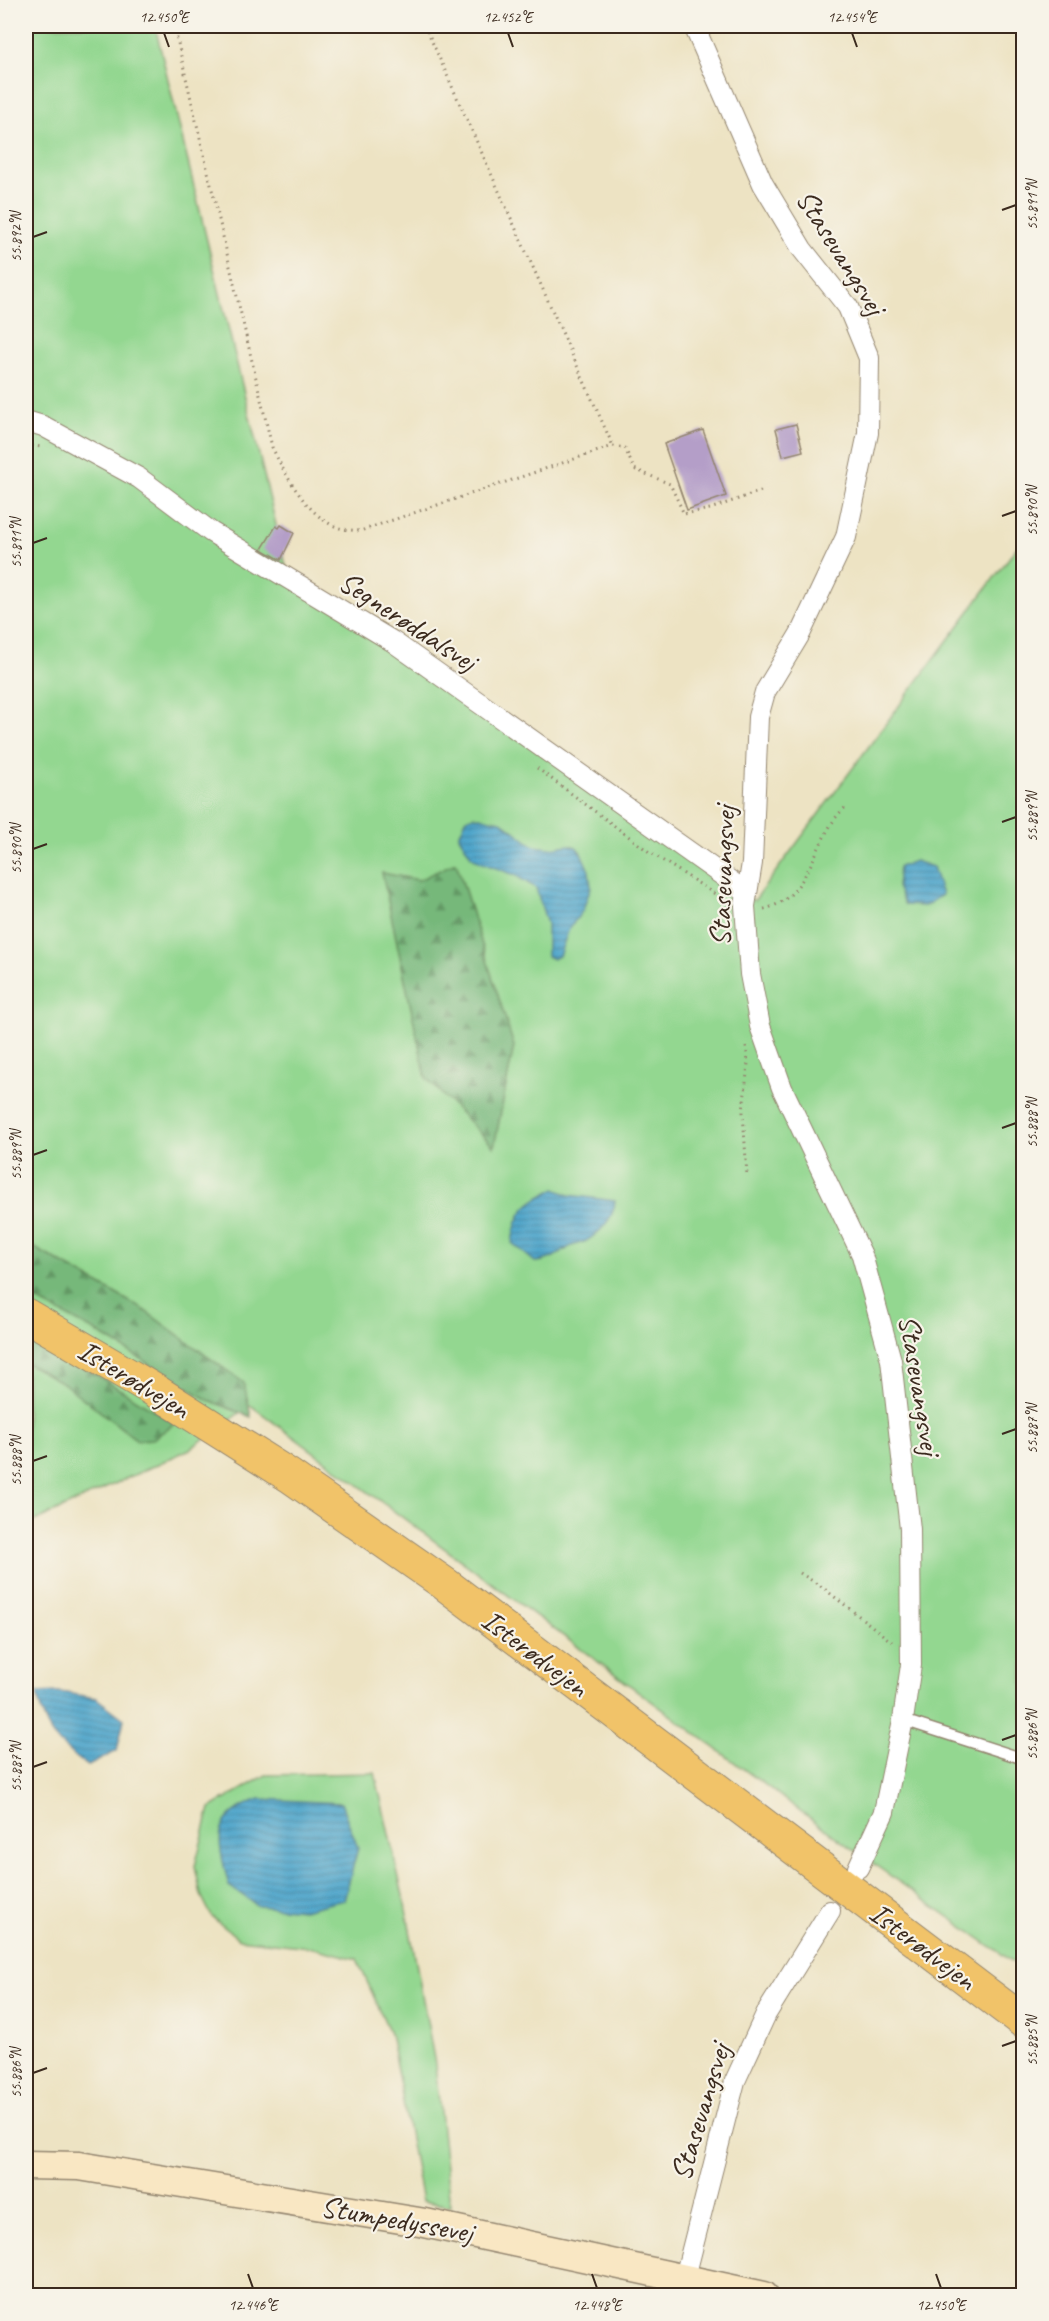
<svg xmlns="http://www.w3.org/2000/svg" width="1049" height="2321" font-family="Caveat,sans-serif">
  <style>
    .green { fill: #93d790; stroke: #678057; stroke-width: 1.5 }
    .forest { fill: url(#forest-firs); stroke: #58714c; stroke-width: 1.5 }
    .water { fill: url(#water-rules); stroke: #446874; stroke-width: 1.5 }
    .building { fill: #b49ec8 }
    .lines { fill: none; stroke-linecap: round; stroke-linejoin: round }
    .lane-casing { stroke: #948670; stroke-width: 13 }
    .street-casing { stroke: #948670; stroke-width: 22 }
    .secondary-casing { stroke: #948670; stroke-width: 31 }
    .highway-casing { stroke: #948670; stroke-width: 35 }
    .path { stroke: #948670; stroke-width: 3; stroke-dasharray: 1.5 4.5; stroke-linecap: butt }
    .lane { stroke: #fff; stroke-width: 10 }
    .street { stroke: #fff; stroke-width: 20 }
    .secondary { stroke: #f9e7c3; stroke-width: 28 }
    .highway { stroke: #f1c369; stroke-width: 33 }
    .ticks { fill: none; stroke: #3b2a1e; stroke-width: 2 }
    .labels { text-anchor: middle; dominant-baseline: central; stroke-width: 4.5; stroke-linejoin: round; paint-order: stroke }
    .street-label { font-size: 30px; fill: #3b2a1e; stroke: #f7f3e8 }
    .neatline { fill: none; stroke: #3b2a1e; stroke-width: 2 }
    .ticks-label { font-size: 15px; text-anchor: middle; fill: #3b2a1e }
  </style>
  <defs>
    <pattern id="forest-firs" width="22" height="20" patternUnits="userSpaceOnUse" patternTransform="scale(1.5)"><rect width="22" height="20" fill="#76b87a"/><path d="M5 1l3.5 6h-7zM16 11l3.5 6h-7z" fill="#629663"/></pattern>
    <pattern id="water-rules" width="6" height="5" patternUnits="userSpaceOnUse" patternTransform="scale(1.5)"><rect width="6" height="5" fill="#4ea5cb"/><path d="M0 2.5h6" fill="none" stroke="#4287a4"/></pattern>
  </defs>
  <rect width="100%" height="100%" fill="#f7f3e8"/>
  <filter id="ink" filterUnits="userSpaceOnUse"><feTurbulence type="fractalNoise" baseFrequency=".0167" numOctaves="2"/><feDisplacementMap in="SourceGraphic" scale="12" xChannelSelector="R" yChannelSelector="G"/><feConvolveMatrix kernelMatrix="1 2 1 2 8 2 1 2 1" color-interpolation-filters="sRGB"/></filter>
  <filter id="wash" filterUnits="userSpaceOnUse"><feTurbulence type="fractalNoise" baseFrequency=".008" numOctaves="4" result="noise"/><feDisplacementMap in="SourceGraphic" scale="24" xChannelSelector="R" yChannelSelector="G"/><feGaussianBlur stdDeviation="1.35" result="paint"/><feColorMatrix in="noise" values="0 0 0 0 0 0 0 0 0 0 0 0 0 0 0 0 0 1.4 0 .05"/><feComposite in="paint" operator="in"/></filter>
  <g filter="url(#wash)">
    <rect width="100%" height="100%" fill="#ede3c3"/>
    <path class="green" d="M 26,26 L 155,26 L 287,570 L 754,901 L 1023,539 L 1023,1969 L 848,1846 L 250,1405 L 190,1449 L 26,1525 Z
      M 375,1773 L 406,1909 L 435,2064 L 450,2206 L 422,2201 L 390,2033 L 357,1959 L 309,1947 L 239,1939 L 212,1917 L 201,1895 L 195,1866 L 210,1808 L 266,1775 Z"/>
    <path class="forest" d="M 456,862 L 514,1046 L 494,1147 L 426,1078 L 382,873 L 419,880 Z
      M 26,1243 L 141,1308 L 244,1383 L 251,1417 L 208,1400 L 100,1334 L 26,1294 Z
      M 26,1332 L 175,1423 L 153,1439 L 137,1440 L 63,1383 L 26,1363 Z"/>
    <path class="water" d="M 474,816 L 501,821 L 534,846 L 550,848 L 569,845 L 576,847 L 581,853 L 589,871 L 591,887 L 583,910 L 569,929 L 559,956 L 553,959 L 547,956 L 547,924 L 536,888 L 515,875 L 480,862 L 471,856 L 459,836 L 466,819 Z
      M 915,861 L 933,867 L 942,895 L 925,906 L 905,905 L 897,887 L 899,867 Z
      M 555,1189 L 569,1195 L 615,1201 C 614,1218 600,1233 586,1241 C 580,1244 573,1244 568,1248 C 555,1256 550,1261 535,1262 L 512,1243 C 516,1211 527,1202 555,1189 Z
      M 60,1692 L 96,1698 L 124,1719 L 117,1751 L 88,1766 C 56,1743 45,1733 37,1693 Z
      M 260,1799 L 341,1803 L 358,1848 L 344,1900 L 303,1910 L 258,1906 L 229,1886 C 218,1842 208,1817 260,1799 Z"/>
    <g id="blocks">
      <path class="building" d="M 796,424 L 803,451 L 783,456 L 776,429 Z
        M 703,430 L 726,496 L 687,510 L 664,444 Z
        M 281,525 L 294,533 L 281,560 L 262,549 L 276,526 L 279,528 Z"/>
    </g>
  </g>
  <g filter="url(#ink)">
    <use href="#blocks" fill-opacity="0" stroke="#948670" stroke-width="1.5"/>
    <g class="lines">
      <g class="lane-casing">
        <path id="lane" d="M 903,1720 L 1024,1759"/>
      </g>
      <g class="street-casing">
        <path id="street" d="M 694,26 L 763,184 L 802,249 L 848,307 L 869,358 L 868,433 L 846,537 L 800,634 L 765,692 L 758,717 L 752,863 L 745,906 L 750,974 L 760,1026 L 782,1088 L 862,1255 L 891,1360 L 910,1529 L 911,1665 L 903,1720 L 884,1812 L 858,1868
          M 26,421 L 43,426 L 139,478 L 211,532 L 392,641 L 746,892
          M 685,2277 L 735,2081 L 766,2014 L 830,1911"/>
      </g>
      <g class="secondary-casing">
        <path id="secondary" d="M 26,2165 L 79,2166 L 425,2223 L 764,2296"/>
      </g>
      <g class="highway-casing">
        <path id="highway" d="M 26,1315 L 154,1390 L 290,1476 L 445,1584 L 1024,2022"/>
      </g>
      <path class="path" d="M 174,26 L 272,447 C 284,473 308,517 337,527 C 344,530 353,530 360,531 L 613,446 L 625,448 L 634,469 L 670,484 L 684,514 L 710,509 L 761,491
        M 425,26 L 613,446
        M 26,445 L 42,447
        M 537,768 L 648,851 L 715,894
        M 764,909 C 813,898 814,832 847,806
        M 746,1046 L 748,1063 L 743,1112 L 747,1176
        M 800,1573 L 822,1587 L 892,1642"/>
      <use href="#lane" class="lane"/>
      <use href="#street" class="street"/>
      <use href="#secondary" class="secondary"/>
      <use href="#highway" class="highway"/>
    </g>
  </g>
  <path class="ticks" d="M 164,33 L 169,47M 508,33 L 513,47M 852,33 L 857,47M 1002,210 L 1016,205M 33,237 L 47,232M 1002,516 L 1016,511M 33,543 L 47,538M 1002,822 L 1016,817M 33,849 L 47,844M 1002,1128 L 1016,1123M 33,1155 L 47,1150M 1002,1434 L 1016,1429M 33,1461 L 47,1456M 1002,1740 L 1016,1735M 33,1767 L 47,1762M 1002,2046 L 1016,2041M 33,2073 L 47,2068M 248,2274 L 253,2288M 592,2274 L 597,2288M 936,2274 L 941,2288"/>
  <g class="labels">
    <g class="street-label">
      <text transform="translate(841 252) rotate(58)">Stasevangsvej</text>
      <text transform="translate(408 621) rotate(33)">Segnerøddalsvej</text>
      <text transform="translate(722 876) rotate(-88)">Stasevangsvej</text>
      <text transform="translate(134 1379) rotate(31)">Isterødvejen</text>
      <text transform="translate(920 1385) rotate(81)">Stasevangsvej</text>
      <text transform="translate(535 1653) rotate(37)">Isterødvejen</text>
      <text transform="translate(923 1946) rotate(37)">Isterødvejen</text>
      <text transform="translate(700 2112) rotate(-73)">Stasevangsvej</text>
      <text transform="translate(397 2219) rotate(10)">Stumpedyssevej</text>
    </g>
  </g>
  <rect width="1049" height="2321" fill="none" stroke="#f7f3e8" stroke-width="66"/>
  <rect x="33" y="33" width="983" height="2255" class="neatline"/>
  <g class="ticks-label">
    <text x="164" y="22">12.450°E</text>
    <text x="508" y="22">12.452°E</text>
    <text x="852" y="22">12.454°E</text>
    <text transform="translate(1032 205) rotate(-90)" y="5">55.891°N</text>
    <text transform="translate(16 237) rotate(-90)" y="5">55.892°N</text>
    <text transform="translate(1032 511) rotate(-90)" y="5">55.890°N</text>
    <text transform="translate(16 543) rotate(-90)" y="5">55.891°N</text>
    <text transform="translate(1032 817) rotate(-90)" y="5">55.889°N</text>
    <text transform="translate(16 849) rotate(-90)" y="5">55.890°N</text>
    <text transform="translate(1032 1123) rotate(-90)" y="5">55.888°N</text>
    <text transform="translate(16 1155) rotate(-90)" y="5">55.889°N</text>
    <text transform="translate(1032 1429) rotate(-90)" y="5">55.887°N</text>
    <text transform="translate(16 1461) rotate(-90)" y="5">55.888°N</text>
    <text transform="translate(1032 1735) rotate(-90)" y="5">55.886°N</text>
    <text transform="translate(16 1767) rotate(-90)" y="5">55.887°N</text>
    <text transform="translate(1032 2041) rotate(-90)" y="5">55.885°N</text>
    <text transform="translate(16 2073) rotate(-90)" y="5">55.886°N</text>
    <text x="253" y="2310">12.446°E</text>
    <text x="597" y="2310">12.448°E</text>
    <text x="941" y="2310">12.450°E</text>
  </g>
</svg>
